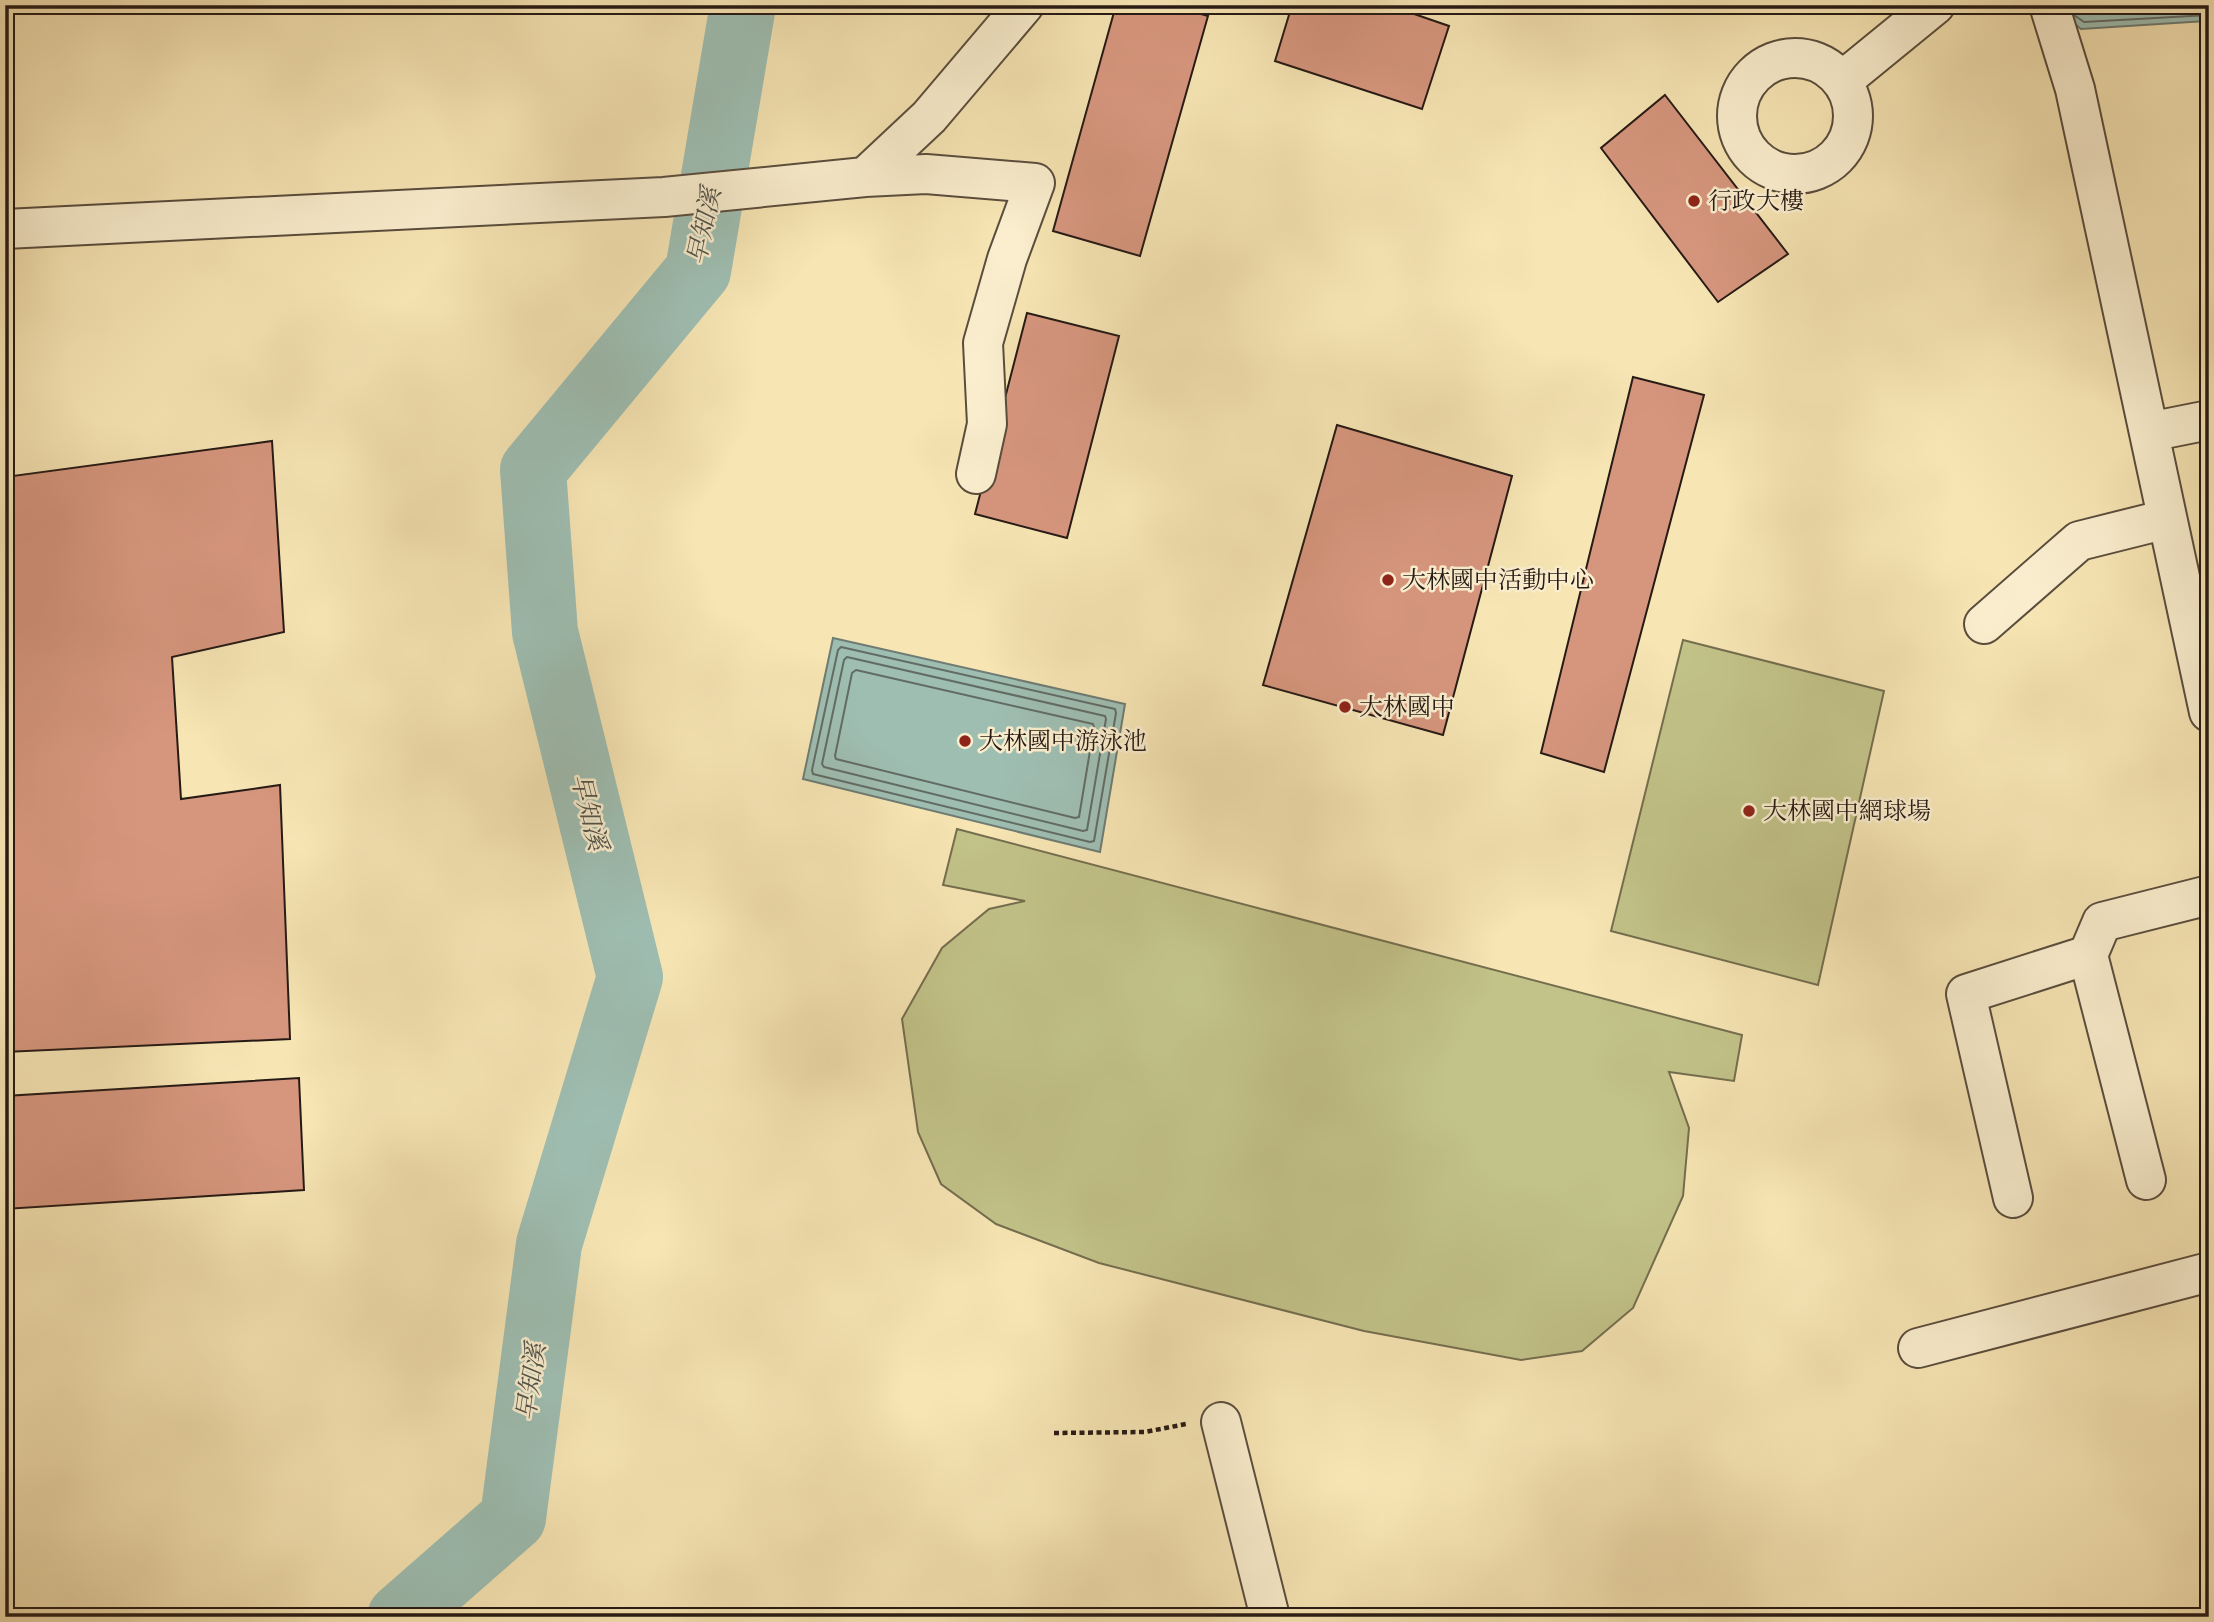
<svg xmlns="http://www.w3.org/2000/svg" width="2214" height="1622" font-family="Alegreya,'Noto Serif TC',serif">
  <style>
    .green { fill: #c2c389; stroke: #746e4f; stroke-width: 2 }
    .water { fill: #9ebeb2; stroke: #6e7c73; stroke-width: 2 }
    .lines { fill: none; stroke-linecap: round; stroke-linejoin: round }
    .shore { stroke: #626c64; stroke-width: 2 }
    .river { stroke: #9ebeb2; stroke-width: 66 }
    .building { fill: #d6967e; stroke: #261a15; stroke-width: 2 }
    .minor-casing { stroke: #5a4d3d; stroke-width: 42 }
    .path { stroke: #261a15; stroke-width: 4.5; stroke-dasharray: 5 3.5; stroke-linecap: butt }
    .minor { stroke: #faeece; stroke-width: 38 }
    .poi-dot { fill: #8f2418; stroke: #faeece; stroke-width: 2.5 }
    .labels { text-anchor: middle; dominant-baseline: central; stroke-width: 5; stroke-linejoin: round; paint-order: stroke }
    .poi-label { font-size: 24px; fill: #261a15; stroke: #faeece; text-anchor: start }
    .water-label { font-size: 26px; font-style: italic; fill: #50534c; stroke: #faeece }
  </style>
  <rect width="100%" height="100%" fill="#f7e5b4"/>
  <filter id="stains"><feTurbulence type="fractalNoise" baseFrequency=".00286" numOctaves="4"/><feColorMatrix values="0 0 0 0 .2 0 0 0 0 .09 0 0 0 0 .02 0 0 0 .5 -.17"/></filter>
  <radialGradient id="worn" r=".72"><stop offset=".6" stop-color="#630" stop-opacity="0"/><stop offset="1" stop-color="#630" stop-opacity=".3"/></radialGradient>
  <path class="green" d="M 1683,640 L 1884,691 L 1818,985 L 1611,931 Z
    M 957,829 L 1742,1035 L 1734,1081 L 1669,1072 L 1689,1128 L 1683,1196 L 1633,1308 L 1582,1351 L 1521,1360 L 1364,1331 L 1099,1263 L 996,1224 L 941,1184 L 918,1132 L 902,1019 L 942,948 L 989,909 L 1025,901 L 943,885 Z"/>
  <path class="water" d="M 2055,5 L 2209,5 L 2209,24 L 2206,21 L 2081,29 L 2056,9 Z
    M 833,638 L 1125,704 L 1100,852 L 803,779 Z"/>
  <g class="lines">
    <path class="shore" d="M 2076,5 L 2087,13 L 2202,5
      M 2074,15 L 2084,22 L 2209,15
      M 841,647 L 1115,709 L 1116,713 L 1094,841 L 1090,842 L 813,774 L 812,770 L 838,650 Z
      M 847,657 L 1105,716 L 1106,719 L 1087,830 L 1083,831 L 824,767 L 822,764 L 844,660 Z
      M 856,670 L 1093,724 L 1094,727 L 1079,817 L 1075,818 L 836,759 L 835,756 L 852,673 Z"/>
    <path class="river" d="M 400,1617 L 513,1518 L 549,1244 L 630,977 L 545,632 L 533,470 L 698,271 L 743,5"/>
  </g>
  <path class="building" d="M 1116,5 L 1170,5 L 1208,16 L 1140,256 L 1053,231 Z
    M 1292,5 L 1388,5 L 1449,26 L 1422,109 L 1275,61 Z
    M 1665,95 L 1788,254 L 1718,302 L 1601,148 Z
    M 1027,313 L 1119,336 L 1067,538 L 975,514 Z
    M 1633,377 L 1704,395 L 1604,772 L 1541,753 Z
    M 1337,425 L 1512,476 L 1443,735 L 1263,685 Z
    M 272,441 L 284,632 L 172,657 L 181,799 L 280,785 L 290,1039 L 5,1052 L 5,477 Z
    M 299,1078 L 304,1190 L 5,1209 L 5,1096 Z"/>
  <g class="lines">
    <g class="minor-casing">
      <path id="minor" d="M 2049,5 L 2075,89 L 2209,712
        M1737 116a58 58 0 1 1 116 0a58 58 0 1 1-116 0Z
        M 1842,81 L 1935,5
        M 865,177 L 926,174 L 1035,183 L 1007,259 L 983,343 L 987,424 L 976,474
        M 5,229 L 664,197 L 865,177 L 929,117 L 1024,5
        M 2149,432 L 2209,420
        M 1984,624 L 2079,541 L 2167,519
        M 2146,1180 L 2088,955 L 2102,922 L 2209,895
        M 2013,1198 L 1966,994 L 2088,955
        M 1918,1348 L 2209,1272
        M 1221,1422 L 1270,1617"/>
    </g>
    <path class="path" d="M 1054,1433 L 1145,1432 L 1186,1424"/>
    <use href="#minor" class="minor"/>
  </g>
  <g class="poi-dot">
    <circle cx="1694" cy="201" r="7"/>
    <circle cx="1388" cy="580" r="7"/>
    <circle cx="1345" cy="707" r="7"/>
    <circle cx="965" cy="741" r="7"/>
    <circle cx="1749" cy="811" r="7"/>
  </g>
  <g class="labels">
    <g class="poi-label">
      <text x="1708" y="201">行政大樓</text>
      <text x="1402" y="580">大林國中活動中心</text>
      <text x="1359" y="707">大林國中</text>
      <text x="979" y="741">大林國中游泳池</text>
      <text x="1763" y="811">大林國中網球場</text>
    </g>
    <g class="water-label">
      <text transform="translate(704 226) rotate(-78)">早知溪</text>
      <text transform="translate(589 812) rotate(76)">早知溪</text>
      <text transform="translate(531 1382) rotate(-82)">早知溪</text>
    </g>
  </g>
  <rect width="2214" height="1622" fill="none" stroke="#f7e5b4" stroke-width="28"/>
  <rect x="7" y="7" width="2200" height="1608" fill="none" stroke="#261a15" stroke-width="3.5"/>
  <rect x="14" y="14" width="2186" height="1594" fill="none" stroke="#261a15" stroke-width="2"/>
  <rect width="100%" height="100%" filter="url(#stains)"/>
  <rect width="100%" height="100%" fill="url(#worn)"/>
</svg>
